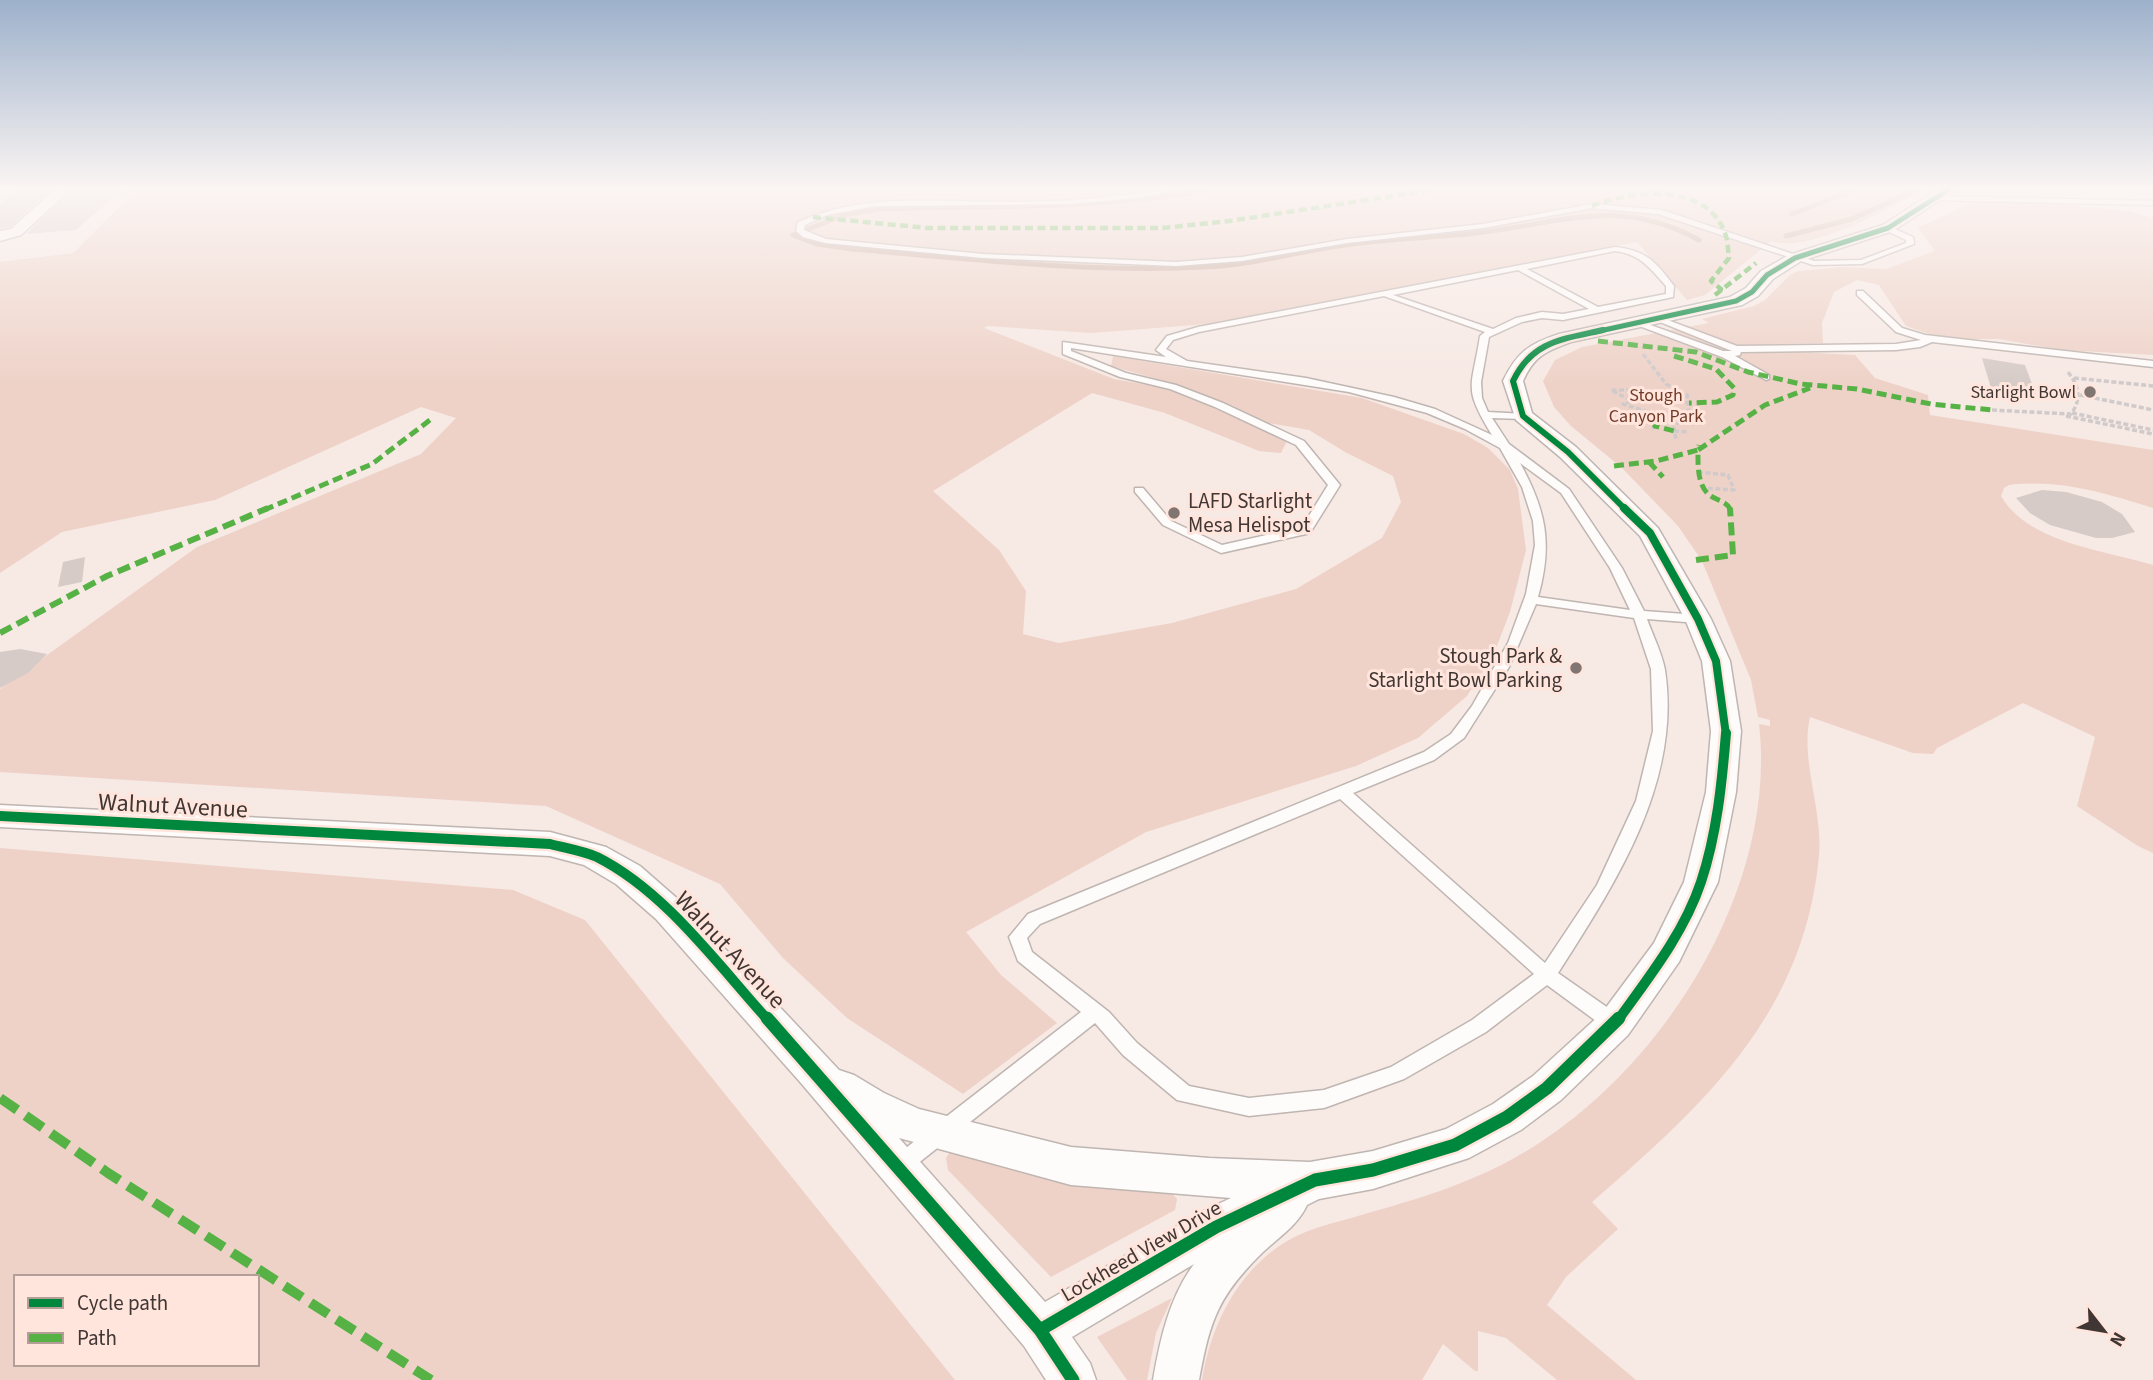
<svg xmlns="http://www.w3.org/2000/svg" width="2153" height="1380" font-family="'Source Sans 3',sans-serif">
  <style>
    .green { fill: #eed2c8; fill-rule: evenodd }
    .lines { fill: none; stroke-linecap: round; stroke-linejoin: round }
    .stream { stroke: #ccaca0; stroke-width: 5 }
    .building { fill: #d6cbc7 }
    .service-casing { stroke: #bfb5b1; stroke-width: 3 }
    .minor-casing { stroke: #bfb5b1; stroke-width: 3 }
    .path { stroke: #d0cbca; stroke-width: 3.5; stroke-dasharray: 5 2.5; stroke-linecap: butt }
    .service { fill: #fefcfb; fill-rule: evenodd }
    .minor { fill: #fefcfb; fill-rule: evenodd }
    .quiet-far3 { stroke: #57b246; stroke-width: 4.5; stroke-dasharray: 8 4.5; stroke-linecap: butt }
    .quiet-far2 { stroke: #57b246; stroke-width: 5; stroke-dasharray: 10 5; stroke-linecap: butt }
    .quiet-far1 { stroke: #57b246; stroke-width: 6; stroke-dasharray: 13 6; stroke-linecap: butt }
    .quiet { stroke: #57b246; stroke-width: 10; stroke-dasharray: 21 10; stroke-linecap: butt }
    .cycleway-far4-casing { stroke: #ffe5dc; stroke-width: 8 }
    .cycleway-far3-casing { stroke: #ffe5dc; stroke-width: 10 }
    .cycleway-far2-casing { stroke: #ffe5dc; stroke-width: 12 }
    .cycleway-far1-casing { stroke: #ffe5dc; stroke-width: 15 }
    .cycleway-casing { stroke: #ffe5dc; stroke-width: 18 }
    .cycleway-far4 { stroke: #00873e; stroke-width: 5 }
    .cycleway-far3 { stroke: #00873e; stroke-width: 6 }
    .cycleway-far2 { stroke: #00873e; stroke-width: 8 }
    .cycleway-far1 { stroke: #00873e; stroke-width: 10 }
    .cycleway { stroke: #00873e; stroke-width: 13 }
    .poi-dot { fill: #807571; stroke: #ffe5dc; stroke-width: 2.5 }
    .labels { text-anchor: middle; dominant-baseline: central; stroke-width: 6; stroke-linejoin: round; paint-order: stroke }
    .far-poi-label { font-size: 18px; fill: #403633; stroke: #ffe5dc; text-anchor: end }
    .far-park-label { font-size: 18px; fill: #713a26; stroke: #ffe5dc }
    .poi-label { font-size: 21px; fill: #403633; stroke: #ffe5dc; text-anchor: start }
    .street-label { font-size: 21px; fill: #403633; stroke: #ffe5dc }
    .near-street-label { font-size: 24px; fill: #403633; stroke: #ffe5dc }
  </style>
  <rect width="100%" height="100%" fill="#f7e9e4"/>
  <path class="green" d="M 137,190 L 1923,190 C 1889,209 1808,254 1771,241 L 1705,295 L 1687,300 L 1637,242 L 1221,323 L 1091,333 L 987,326 L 984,328 L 1114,379 L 1164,388 L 1226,413 L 1287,441 L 1281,453 L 1259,451 L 1165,413 L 1092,393 L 933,491 L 999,550 L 1026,591 L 1023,634 L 1059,643 L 1172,623 L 1296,589 L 1382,538 L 1401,502 L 1393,476 L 1345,452 L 1309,430 L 1269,423 L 1179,385 L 1111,366 L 1113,356 L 1362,398 L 1464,434 L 1488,448 L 1510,470 L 1518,489 L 1526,550 L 1510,612 L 1493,656 L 1467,696 L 1418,738 L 1356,766 L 1146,832 L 966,932 L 1001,975 L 1057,1023 L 963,1094 L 847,1018 L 783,958 L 720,884 L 546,806 L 0,772 L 0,689 L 197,547 L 421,454 L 456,418 L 421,407 L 215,500 L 62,532 L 0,573 L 0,262 L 73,253 Z
    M 1975,197 L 2129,211 L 2153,218 L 2153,355 L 2061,350 L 1999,339 L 1959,339 L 1929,334 L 1906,326 L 1879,285 L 1857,280 L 1834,292 L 1822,323 L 1823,343 L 1773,344 L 1780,351 L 1855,355 L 1875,378 L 1928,395 L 1930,415 L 2153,450 L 2153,508 C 2104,493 2061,479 2009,485 L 2004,488 L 2001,496 C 2028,543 2104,550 2153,565 L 2153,853 L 2138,846 L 2077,806 L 2095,737 L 2023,703 L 1937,748 L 1933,754 L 1913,753 L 1810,717 C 1800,760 1823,810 1819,855 C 1805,1013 1705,1104 1592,1202 L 1618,1229 L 1566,1277 L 1547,1305 L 1636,1380 L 1557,1380 L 1506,1338 L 1478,1331 L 1478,1371 L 1475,1371 L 1443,1344 L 1422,1380 L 1202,1380 C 1210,1330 1233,1280 1275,1249 C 1301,1230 1327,1225 1358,1216 C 1396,1205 1436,1194 1473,1178 C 1638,1111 1780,904 1759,724 L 1770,726 L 1770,720 L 1758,717 L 1751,680 L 1702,561 L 1678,526 L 1622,468 L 1571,426 L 1554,407 L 1543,381 L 1555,360 L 1582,347 L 1709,323 L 1702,319 L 1754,306 L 1765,300 L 1790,275 L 1798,271 L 1842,267 L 1886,269 L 1935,251 L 1918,228 L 1978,200 Z
    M 0,848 L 513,890 L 585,920 L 955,1380 L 0,1380 ZM 16,1277 L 257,1277 L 257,1364 L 16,1364 Z
    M 950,1152 L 1001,1167 L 1085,1185 L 1170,1191 L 1177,1199 L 1175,1210 L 1051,1277 L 948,1170 L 946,1158 Z
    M 1172,1298 L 1156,1333 L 1147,1380 L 1127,1380 L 1097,1337 Z"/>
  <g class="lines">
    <path class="stream" d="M 1206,190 C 1098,209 988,206 878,209 L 844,215 L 793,235 L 817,244 L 852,249 C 969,259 1088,273 1206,267 C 1253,265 1299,251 1346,245 C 1392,238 1438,238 1483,232 C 1565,222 1621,197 1699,240
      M 1792,214 L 1854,190
      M 1786,236 L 1852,219 L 1916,190"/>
  </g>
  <path class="building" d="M 18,190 L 50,190 L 10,227 L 0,228 L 0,204 Z
    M 72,190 L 121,190 L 76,230 L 26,234 Z
    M 1982,358 L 2025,365 L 2036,395 L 1991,388 Z
    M 2042,490 L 2066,492 L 2102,502 L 2122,514 L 2135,532 L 2112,538 L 2096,538 L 2050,525 L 2030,513 L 2016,498 Z
    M 85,557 L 82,582 L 58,587 L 63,562 Z
    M 20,649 L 47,654 L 28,673 L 0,688 L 0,652 Z"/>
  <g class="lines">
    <g class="service-casing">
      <path id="service" d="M 1160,190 L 1179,190 L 1134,198 L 1070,204 L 875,206 L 827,215 L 805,225 L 804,230 L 826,239 L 983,254 L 1176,262 L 1242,257 L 1347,239 L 1483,224 L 1592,204 L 1662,210 L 1814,261 L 1861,260 L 1906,243 L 1906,240 L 1885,230 L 1885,226 L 1888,226 L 1913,237 L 1914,244 L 1862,264 L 1813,265 L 1658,214 L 1592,208 L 1483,228 L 1347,243 L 1242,261 L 1176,266 L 983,258 L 825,243 L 803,237 L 796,231 L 798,222 C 867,192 932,202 1005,202 C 1056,202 1109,199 1160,190 Z
        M 1933,196 L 2153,201 L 2153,205 L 1936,200 L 1932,198 Z
        M 1615,247 C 1646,250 1656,262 1674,286 L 1673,297 L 1563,320 L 1542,318 L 1522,322 L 1489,337 L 1481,382 L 1482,398 L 1488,412 L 1527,414 L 1527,418 L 1523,419 L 1492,418 L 1509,444 L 1569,489 L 1622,568 L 1644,611 L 1698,615 L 1705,619 L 1698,623 L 1647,619 C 1653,636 1662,653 1665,670 C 1682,782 1615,884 1558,973 L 1621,1017 L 1623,1023 L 1621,1029 L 1614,1031 L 1607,1029 L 1547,985 L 1486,1032 L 1404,1079 L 1324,1108 L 1249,1116 L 1177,1100 L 1123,1055 L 1095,1023 L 907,1172 L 900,1175 L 893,1172 L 890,1165 L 893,1158 L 1081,1012 L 1018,961 L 1009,937 L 1028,914 L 1424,752 L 1451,734 L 1472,706 L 1508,643 L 1526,594 L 1535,545 L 1533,521 L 1522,487 L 1500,448 L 1465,429 L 1427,413 L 1349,392 L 1071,348 L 1071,351 L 1126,373 L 1176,385 L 1223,403 L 1304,441 L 1340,485 L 1310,533 L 1306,534 L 1221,553 L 1163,525 L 1135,492 L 1135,488 L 1143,488 L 1171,521 L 1222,545 L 1302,527 L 1328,485 L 1296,445 L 1215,407 L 1170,389 L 1120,377 L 1063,354 L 1063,342 L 1166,357 L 1156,350 L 1167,336 L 1198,327 ZM 1615,251 C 1640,254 1650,268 1666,286 L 1666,294 L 1598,307 L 1527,269 ZM 1518,270 L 1589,309 L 1563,314 L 1542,312 L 1516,318 L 1493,329 L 1393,295 ZM 1384,296 L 1485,332 L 1480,336 C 1472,389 1462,386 1492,435 L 1435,409 L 1394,397 L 1306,378 L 1187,361 L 1166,349 L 1173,340 L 1199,332 ZM 1520,463 L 1561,493 L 1610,568 L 1630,610 L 1538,597 C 1553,544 1546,510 1520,463 ZM 1536,604 L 1634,618 L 1651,669 L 1653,731 L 1636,801 L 1597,885 L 1545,963 L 1353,793 L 1434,760 L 1464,738 L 1509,667 ZM 1340,799 L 1534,974 L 1472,1020 L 1391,1067 L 1324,1090 L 1249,1098 L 1189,1086 L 1137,1043 L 1109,1012 L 1032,952 L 1027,938 L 1040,924 Z
        M 1857,291 L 1863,291 L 1902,328 L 1925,335 L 2153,361 L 2153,367 L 1932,342 L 1920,347 L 1896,350 L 1741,352 L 1740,355 L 1735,356 L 1769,375 L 1769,379 L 1766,380 L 1722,357 L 1634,324 L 1642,322 L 1723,351 L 1732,351 L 1655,320 L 1662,318 L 1737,346 L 1896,344 L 1921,340 L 1896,332 L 1857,295 Z"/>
    </g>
    <g class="minor-casing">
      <path id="minor" d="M 54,190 L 70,190 L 21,235 L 0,241 L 0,231 L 11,229 Z
        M 1937,190 L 1955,190 L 1893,231 L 1801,261 L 1773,279 L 1758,296 L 1742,305 L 1571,342 C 1546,351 1534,356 1523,381 L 1532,413 L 1576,447 L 1658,528 L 1711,619 L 1730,661 L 1741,731 L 1736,792 L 1718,882 L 1679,962 L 1628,1035 L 1561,1100 L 1521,1130 L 1469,1158 L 1373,1189 L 1319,1199 L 1307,1205 C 1298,1225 1279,1237 1263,1252 C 1218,1296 1210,1320 1199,1380 L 1153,1380 C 1160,1340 1169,1298 1194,1264 L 1072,1337 L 1090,1363 L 1096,1380 L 1046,1380 L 1024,1346 L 801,1083 L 656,919 L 616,884 L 584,865 L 550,856 L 0,827 L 0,805 L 550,832 L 606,847 L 640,866 L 680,901 L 839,1070 L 854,1075 L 884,1093 L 919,1109 L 1071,1147 L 1209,1158 L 1310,1162 L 1373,1151 L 1446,1129 L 1493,1104 L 1533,1076 L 1602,1013 L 1654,943 L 1684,882 L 1706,792 L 1711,731 L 1702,661 L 1685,619 L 1640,536 L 1560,457 L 1516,420 L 1503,381 C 1517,352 1529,344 1559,334 L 1730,297 L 1746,288 L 1761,271 L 1789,255 L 1883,225 ZM 899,1138 L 1071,1185 L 1231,1198 L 1201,1212 L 1045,1302 Z"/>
    </g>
    <path class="path" d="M 1643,354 L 1666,384 L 1687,395 L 1689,413 L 1679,416 L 1682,418 L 1674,427 L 1676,440
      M 2074,378 L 2153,386
      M 2080,395 L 2153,410
      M 1992,410 L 2071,414 C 2082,399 2079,386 2068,372
      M 1648,412 L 1623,404 L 1632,401 L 1611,390 L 1630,390 L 1689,403
      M 2072,413 L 2153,430
      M 2066,416 L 2153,434
      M 1652,429 L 1655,426
      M 1674,431 L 1689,432
      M 1698,472 L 1728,475 L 1734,490 L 1704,488"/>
    <use href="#service" class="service"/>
    <use href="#minor" class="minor"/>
    <path class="quiet-far3" d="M 1592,206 C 1632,190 1709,181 1726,236 C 1728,243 1728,251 1729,258 L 1711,281 L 1721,289 L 1720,292
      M 813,217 L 928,228 L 1162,228 L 1229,221 L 1431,190
      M 1715,295 L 1756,263"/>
    <path class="quiet-far2" d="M 1598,341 L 1696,352 L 1748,372 L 1801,384 L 1857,389 L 1931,404 L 1992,410
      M 1674,356 L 1716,369 L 1734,388 L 1733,395 L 1717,402 L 1689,403
      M 1648,412 L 1659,421 L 1655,426 L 1674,431
      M 1649,462 L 1663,477
      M 1614,466 L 1656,461 L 1698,450 L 1699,445
      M 264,510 L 372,464 L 430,420
      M 1731,510 C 1726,500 1716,501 1708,494 C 1697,483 1698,464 1698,450 L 1765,405 L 1810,388"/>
    <path class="quiet-far1" d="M 1696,560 L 1733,555 L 1730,508
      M 0,633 L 107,576 L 268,508"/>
    <path class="quiet" d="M 0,1098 L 108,1173 L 431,1380"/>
    <g class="cycleway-far4-casing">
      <path id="cycleway-far4" d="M 1595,332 L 1736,301 L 1752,292 L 1767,275 L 1795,258 L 1888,228 L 1948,190"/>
    </g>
    <g class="cycleway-far3-casing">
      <path id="cycleway-far3" d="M 1603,330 C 1563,339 1532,341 1513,381 L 1523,416 L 1568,452 L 1626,510"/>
    </g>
    <g class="cycleway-far2-casing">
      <path id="cycleway-far2" d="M 1624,508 L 1650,533 L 1698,619 L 1716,661 L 1726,735"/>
    </g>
    <g class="cycleway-far1-casing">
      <path id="cycleway-far1" d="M 0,816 L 550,844 C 565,848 583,851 597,857 C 665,891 718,965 768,1020
        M 1618,1020 C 1649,977 1684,933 1701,882 C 1717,834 1722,782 1726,733"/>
    </g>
    <g class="cycleway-casing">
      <path id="cycleway" d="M 767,1018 L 1040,1330 L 1073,1380
        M 1040,1330 L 1216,1227 L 1315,1180 L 1373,1170 L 1455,1145 L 1507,1117 L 1547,1088 L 1619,1018"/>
    </g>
    <use href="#cycleway-far4" class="cycleway-far4"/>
    <use href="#cycleway-far3" class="cycleway-far3"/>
    <use href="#cycleway-far2" class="cycleway-far2"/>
    <use href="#cycleway-far1" class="cycleway-far1"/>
    <use href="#cycleway" class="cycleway"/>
  </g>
  <linearGradient id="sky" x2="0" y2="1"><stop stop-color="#9db1cb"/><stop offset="0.49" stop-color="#fbf5f3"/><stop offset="1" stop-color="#fbf5f3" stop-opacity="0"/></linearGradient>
  <rect width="2153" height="384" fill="url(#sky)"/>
  <g class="poi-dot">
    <circle cx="2090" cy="392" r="7"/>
    <circle cx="1174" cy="513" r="7"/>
    <circle cx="1576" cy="668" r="7"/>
  </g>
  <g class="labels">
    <g class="far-poi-label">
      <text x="2076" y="392">Starlight Bowl</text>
    </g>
    <g class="far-park-label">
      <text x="1656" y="395">Stough<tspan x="1656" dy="21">Canyon Park</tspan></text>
    </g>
    <g class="poi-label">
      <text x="1188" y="501">LAFD Starlight<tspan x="1188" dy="24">Mesa Helispot</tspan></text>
      <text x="1562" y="656" text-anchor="end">Stough Park &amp;<tspan x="1562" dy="24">Starlight Bowl Parking</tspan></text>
    </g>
    <g class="street-label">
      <text transform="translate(1141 1251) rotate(-30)">Lockheed View Drive</text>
    </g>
    <g class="near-street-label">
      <text transform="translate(173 806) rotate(3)">Walnut Avenue</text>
      <text transform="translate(730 950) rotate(47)">Walnut Avenue</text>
    </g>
  </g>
  <rect x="14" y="1275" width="245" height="91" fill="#ffe5dc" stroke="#b39f98" stroke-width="2"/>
  <rect x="28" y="1298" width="35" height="10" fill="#00873e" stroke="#b39f98" stroke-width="2"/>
  <text x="77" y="1310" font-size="21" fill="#403633">Cycle path</text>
  <rect x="28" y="1333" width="35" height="10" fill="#57b246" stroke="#b39f98" stroke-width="2"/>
  <text x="77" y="1345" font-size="21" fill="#403633">Path</text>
  <g transform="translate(2104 1331) rotate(121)" stroke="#ffe5dc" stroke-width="5" paint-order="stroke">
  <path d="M0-5L12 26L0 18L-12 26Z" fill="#403633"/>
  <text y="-10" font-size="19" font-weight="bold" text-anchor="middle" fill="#403633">N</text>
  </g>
</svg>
